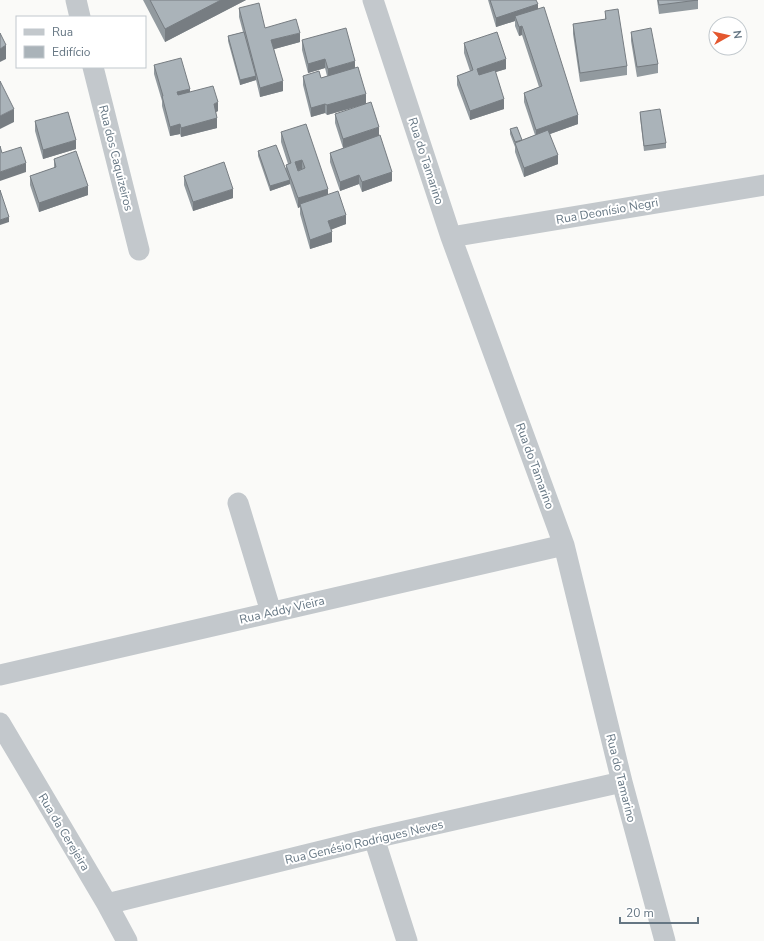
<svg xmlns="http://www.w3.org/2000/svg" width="764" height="941" font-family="'Nunito Sans',sans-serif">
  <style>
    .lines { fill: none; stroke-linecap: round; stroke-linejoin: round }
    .minor { stroke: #c3c8cc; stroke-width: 21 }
    .wall { fill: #929a9f }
    .shaded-wall { fill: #777d82 }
    .building { fill: #aab3b9; stroke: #777d82; fill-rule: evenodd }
    .labels { text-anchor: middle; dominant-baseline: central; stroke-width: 4; stroke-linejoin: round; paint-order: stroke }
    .street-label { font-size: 12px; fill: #657683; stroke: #fff }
  </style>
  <rect width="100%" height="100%" fill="#fafaf8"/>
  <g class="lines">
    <path class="minor" d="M 76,0 L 80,17
      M 373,0 L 451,237 L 564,545 L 622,782 L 665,941
      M 93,67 L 139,250
      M 451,237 L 764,185
      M 238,503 L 271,612
      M 0,675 L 564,545
      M 0,723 L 107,904 L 127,941
      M 374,838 L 407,941
      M 107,904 L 374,838 L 622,782"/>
  </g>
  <path class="wall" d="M 143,0 L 246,0 L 165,42 Z
    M 488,0 L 536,0 L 538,9 L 578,124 L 550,134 L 558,164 L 524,177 L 515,152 L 515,147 L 510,134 L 510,129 L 522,140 L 535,135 L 524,102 L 524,93 L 539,87 L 522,35 L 519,36 L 515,26 L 515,21 L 496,27 Z
    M 657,0 L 698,0 L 698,9 L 659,14 Z
    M 239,8 L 265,28 L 300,42 L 274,49 L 283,91 L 260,97 L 256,80 L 240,85 L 228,41 L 228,36 L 243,32 L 239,17 Z
    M 605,11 L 627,66 L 627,75 L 580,82 L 573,34 L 573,24 L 605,20 Z
    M 631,32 L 658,64 L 658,73 L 637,77 L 631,41 Z
    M 302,40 L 355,68 L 366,104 L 327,115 L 325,113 L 311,117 L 303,85 L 303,76 L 321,78 L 327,76 L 325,68 L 308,73 L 302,50 Z
    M 464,43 L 506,69 L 495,72 L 504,109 L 470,120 L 457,85 L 457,76 L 470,71 L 464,53 Z
    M 154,65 L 190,92 L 218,111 L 216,112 L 217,128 L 181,137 L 180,134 L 170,136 L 162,106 L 162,101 L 154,74 Z
    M 640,112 L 666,143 L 666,148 L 644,151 L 640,117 Z
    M 335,114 L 379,136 L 392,181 L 362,192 L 359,184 L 340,191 L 330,162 L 330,153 L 354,144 L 343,148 L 335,123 Z
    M 35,121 L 76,149 L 43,159 L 35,131 Z
    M 281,132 L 328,194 L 346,224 L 331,229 L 332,242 L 310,249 L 300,214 L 300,207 L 298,208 L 290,184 L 270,191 L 258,156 L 258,151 L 286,170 L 286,165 L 288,164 L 281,142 Z
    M 54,159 L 88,195 L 39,212 L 30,185 L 30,176 L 54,168 Z
    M 184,176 L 233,198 L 193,211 L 184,185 Z"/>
  <path class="shaded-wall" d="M 221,0 L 246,0 L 165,42 L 165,29 Z
    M 538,4 L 538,14 L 515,16 L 515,21 L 496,27 L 496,18 Z
    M 522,26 L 522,35 L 519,36 L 519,27 Z
    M 300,33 L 300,42 L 271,50 L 271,40 Z
    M 6,45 L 6,59 L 0,62 L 0,49 Z
    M 325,59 L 325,68 L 308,73 L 308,64 Z
    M 506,59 L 506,69 L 477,78 L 477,69 Z
    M 355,61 L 355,70 L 328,78 L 328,69 Z
    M 256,76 L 256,80 L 240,85 L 240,80 Z
    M 283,81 L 283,91 L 260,97 L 260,88 Z
    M 190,89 L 190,98 L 177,102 L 177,92 Z
    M 366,94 L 366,104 L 327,115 L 327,105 Z
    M 504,99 L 504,109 L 470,120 L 470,111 Z
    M 218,102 L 218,111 L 214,113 L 214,104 Z
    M 325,104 L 325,113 L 311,117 L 311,108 Z
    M 14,109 L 14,122 L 0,129 L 0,116 Z
    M 578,115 L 578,124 L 536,139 L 536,130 Z
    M 217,118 L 217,128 L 181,137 L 181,128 Z
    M 180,124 L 180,134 L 170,136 L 170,127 Z
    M 379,127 L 379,137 L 343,148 L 343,139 Z
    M 76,140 L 76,149 L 43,159 L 43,150 Z
    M 558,155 L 558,164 L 524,177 L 524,168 Z
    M 302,160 L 302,169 L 295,171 L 295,162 Z
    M 26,163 L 26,172 L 0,181 L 0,172 Z
    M 392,172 L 392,181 L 362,192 L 362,182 Z
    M 359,175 L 359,184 L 340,191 L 340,182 Z
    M 290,180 L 290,184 L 270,191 L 270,186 Z
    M 88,186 L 88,195 L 39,212 L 39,203 Z
    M 233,189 L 233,198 L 193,211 L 193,202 Z
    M 328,189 L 328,198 L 300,204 L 300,207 L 298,208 L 298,198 Z
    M 346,215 L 346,224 L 328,231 L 328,221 Z
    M 9,217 L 9,222 L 0,225 L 0,220 Z
    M 332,232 L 332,242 L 310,249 L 310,240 Z"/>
  <path class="building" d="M 150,0 L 221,0 L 165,29 Z
    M 490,0 L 536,0 L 538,4 L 496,18 Z
    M 658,0 L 698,0 L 659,5 Z
    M 259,3 L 265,28 L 296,19 L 300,33 L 271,40 L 283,81 L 260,88 L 239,8 Z
    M 544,7 L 578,115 L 536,130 L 524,93 L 542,86 L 522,26 L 519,27 L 515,16 Z
    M 618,9 L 627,66 L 580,73 L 573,24 L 606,19 L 605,11 Z
    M 346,28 L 355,61 L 328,69 L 325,59 L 308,64 L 302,40 Z
    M 651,28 L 658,64 L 637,67 L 631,32 Z
    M 244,32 L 256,76 L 240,80 L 228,36 Z
    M 497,32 L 506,59 L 477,69 L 479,75 L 495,70 L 504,99 L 470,111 L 457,76 L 473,70 L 464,43 Z
    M 0,33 L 6,45 L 0,49 Z
    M 181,58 L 190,89 L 177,92 L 178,95 L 213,86 L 218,102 L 214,104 L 217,118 L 181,128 L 180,124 L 170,127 L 162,96 L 163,96 L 154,65 Z
    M 358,67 L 366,94 L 327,105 L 325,104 L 311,108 L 303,76 L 319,71 L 321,78 Z
    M 0,81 L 14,109 L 0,116 Z
    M 371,102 L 379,127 L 343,139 L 335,114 Z
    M 660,109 L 666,143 L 644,146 L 640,112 Z
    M 68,112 L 76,140 L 43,150 L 35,121 Z
    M 306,124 L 328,189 L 298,198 L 286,165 L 291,163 L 281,132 ZM 302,160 L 305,168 L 298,171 L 295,162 Z
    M 517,127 L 522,140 L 515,142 L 510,129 Z
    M 548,130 L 558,155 L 524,168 L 515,143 Z
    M 380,135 L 392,172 L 362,182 L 359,175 L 340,182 L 330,153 Z
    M 276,145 L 290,180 L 270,186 L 258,151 Z
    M 0,146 L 2,153 L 21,147 L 26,163 L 0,172 Z
    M 76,151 L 88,186 L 39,203 L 30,176 L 56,167 L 54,159 Z
    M 224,162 L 233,189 L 193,202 L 184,176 Z
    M 0,190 L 9,217 L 0,220 Z
    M 338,191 L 346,215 L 328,221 L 332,232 L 310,240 L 300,204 Z"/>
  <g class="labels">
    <g class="street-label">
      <text transform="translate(116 158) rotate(76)">Rua dos Caquizeiros</text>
      <text transform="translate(426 161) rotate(72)">Rua do Tamarino</text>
      <text transform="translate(607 211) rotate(-10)">Rua Deonísio Negri</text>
      <text transform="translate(535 466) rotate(70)">Rua do Tamarino</text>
      <text transform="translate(282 610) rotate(-13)">Rua Addy Vieira</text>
      <text transform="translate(621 778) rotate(76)">Rua do Tamarino</text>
      <text transform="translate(64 832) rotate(59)">Rua da Cerejeira</text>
      <text transform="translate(364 842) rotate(-13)">Rua Genésio Rodrigues Neves</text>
    </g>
  </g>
  <rect x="16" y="16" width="130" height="52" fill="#ffffff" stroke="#c1c8cd"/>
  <rect x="24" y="29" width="20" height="6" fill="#c3c8cc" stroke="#c1c8cd"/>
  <text x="52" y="36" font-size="12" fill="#657683">Rua</text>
  <rect x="24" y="46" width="20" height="12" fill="#aab3b9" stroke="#c1c8cd"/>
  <text x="52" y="56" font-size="12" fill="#657683">Edifício</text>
  <g transform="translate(728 36) rotate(82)"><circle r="19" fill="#ffffff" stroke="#c1c8cd"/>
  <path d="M0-3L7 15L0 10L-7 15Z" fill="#e4572e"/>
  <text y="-6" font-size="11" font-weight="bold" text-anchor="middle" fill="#657683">N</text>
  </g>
  <path d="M620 917v6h78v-6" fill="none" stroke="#657683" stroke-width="2"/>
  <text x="626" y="917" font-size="12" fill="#657683" stroke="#ffffff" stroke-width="3" paint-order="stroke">20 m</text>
</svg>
